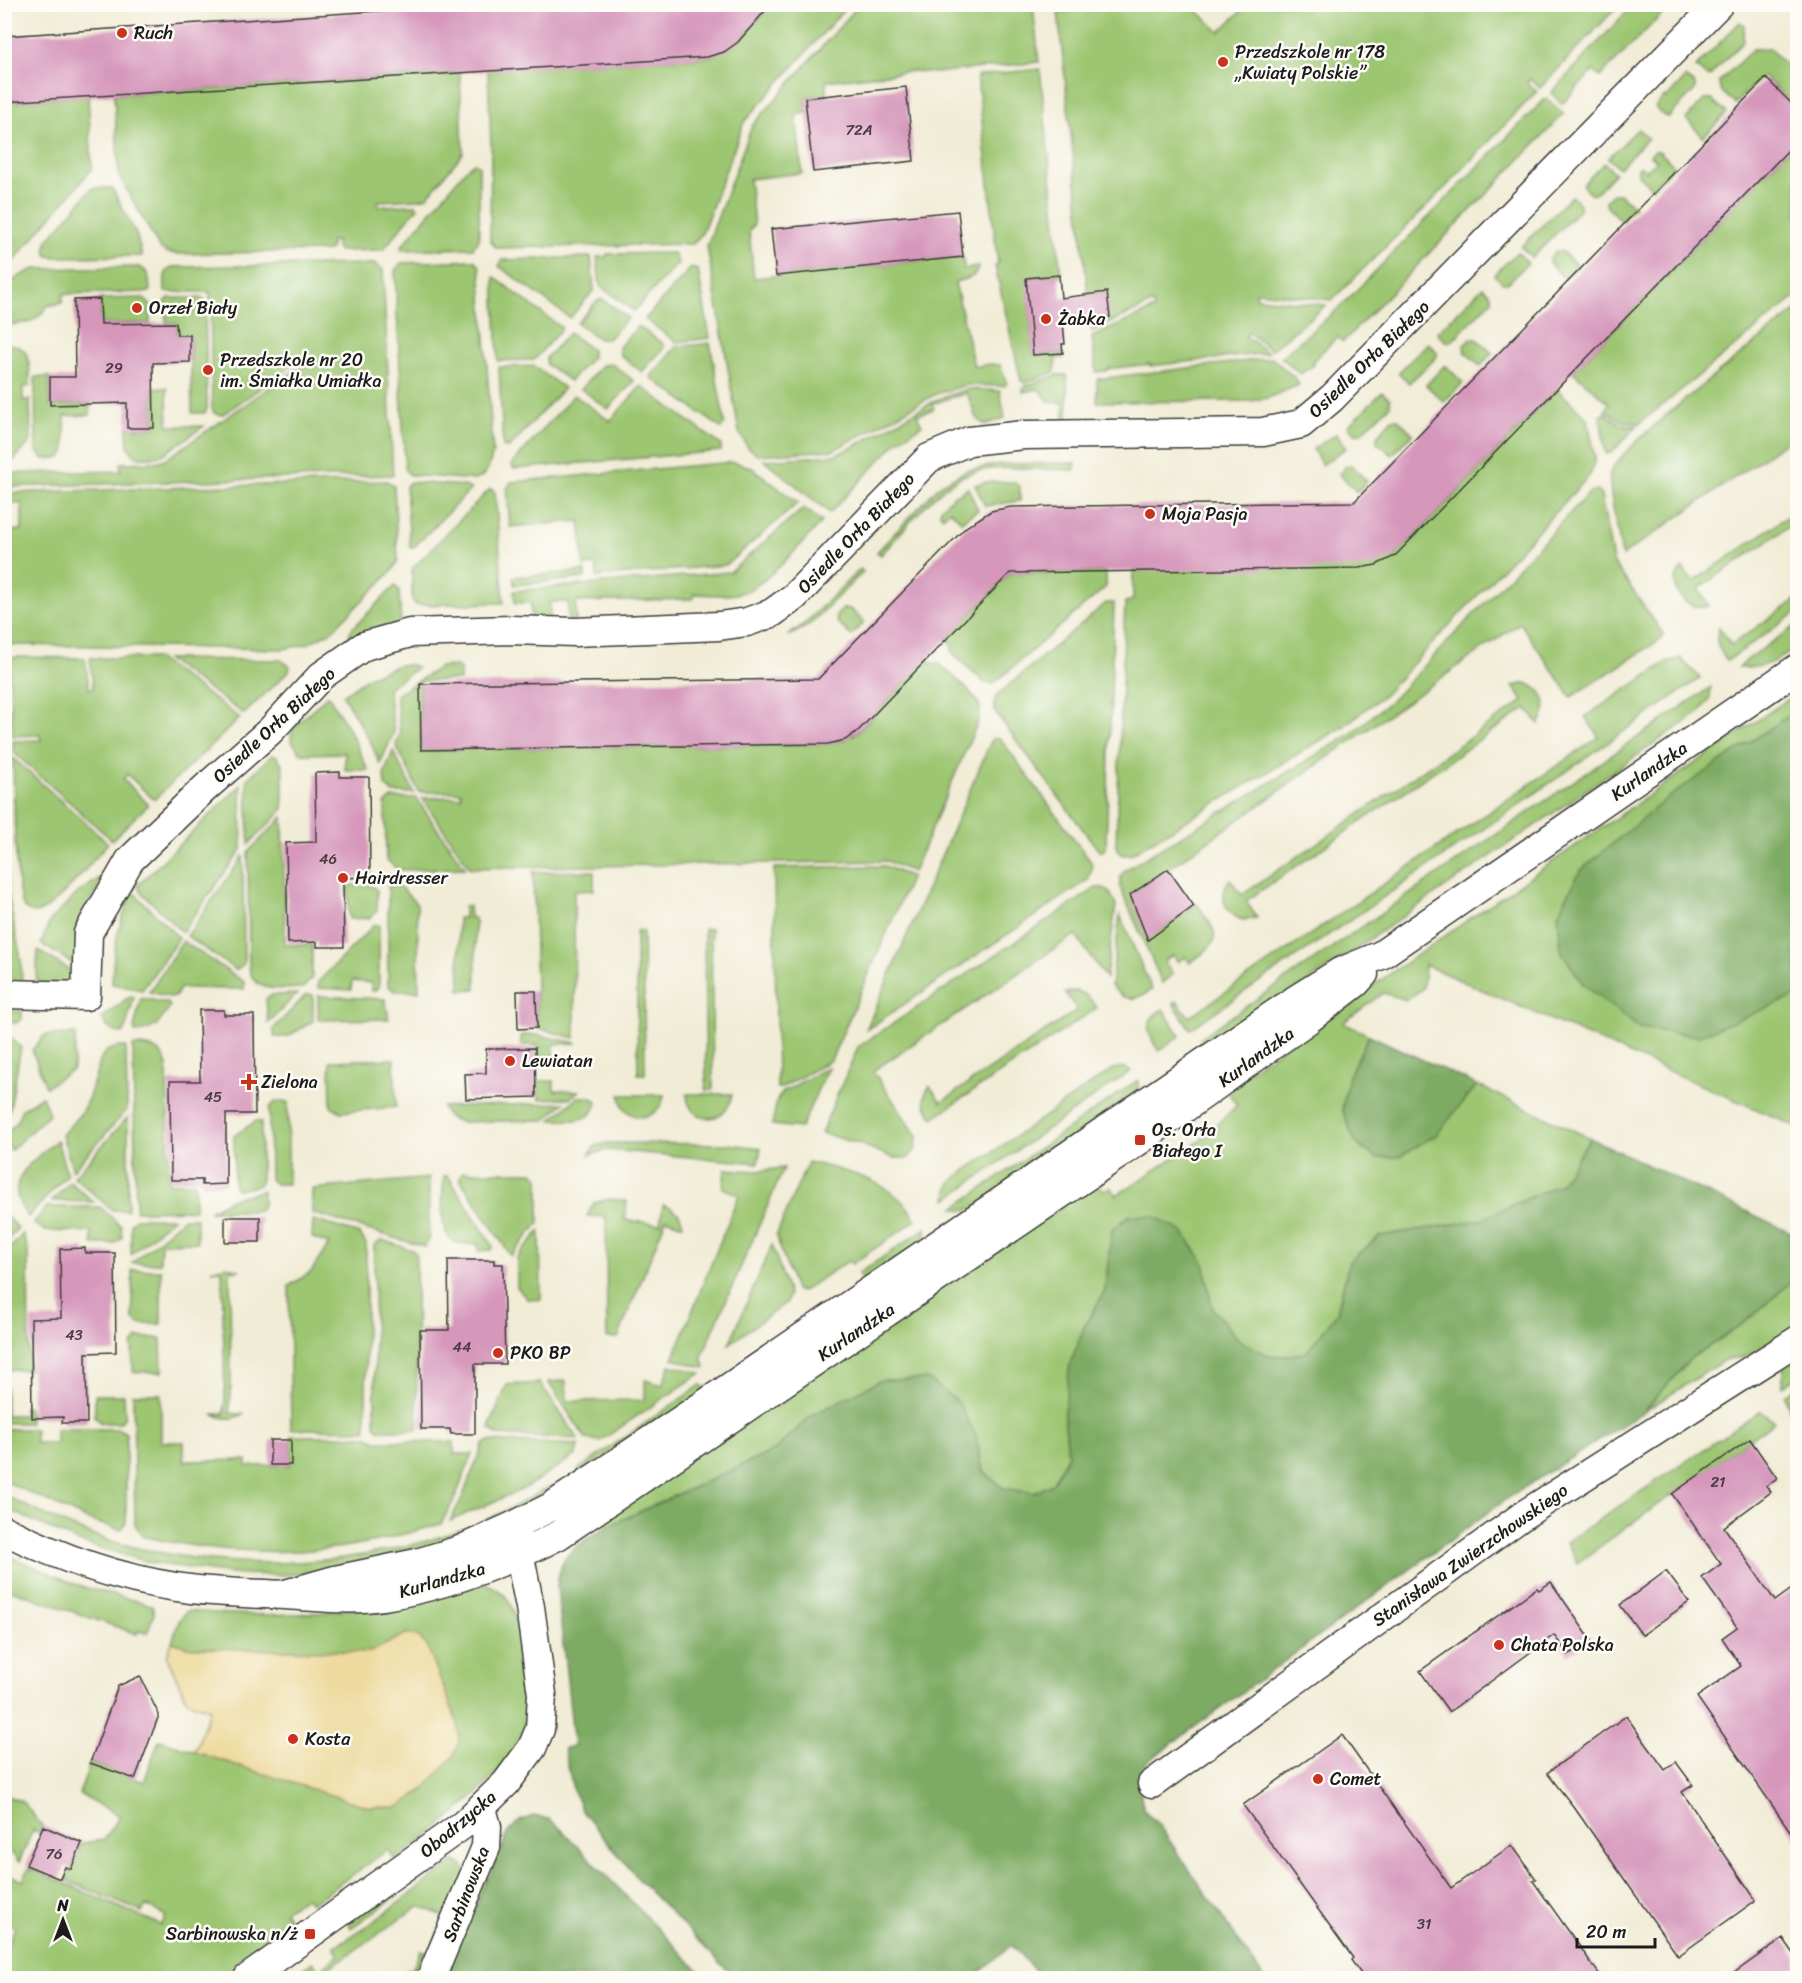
<svg xmlns="http://www.w3.org/2000/svg" width="1802" height="1983" font-family="Sriracha,sans-serif">
  <style>
    .green { fill: #9dc672; stroke: #5c7147; stroke-width: 1.5 }
    .forest { fill: #7eab64; stroke: #4d6440; stroke-width: 1.5 }
    .sand { fill: #eeda9e; stroke: #857b5d; stroke-width: 1.5 }
    .building { fill: #d697bb }
    .lines { fill: none; stroke-linecap: round; stroke-linejoin: round }
    .minor-casing { stroke: #3c3b38; stroke-width: 31 }
    .minor { stroke: #fff; stroke-width: 28 }
    .poi-dot { fill: #c8321e; stroke: #fdfcf7; stroke-width: 2 }
    .labels { text-anchor: middle; dominant-baseline: central; stroke-width: 5; stroke-linejoin: round; paint-order: stroke }
    .number-label { font-size: 15px; fill: #4a3b44 }
    .poi-label { font-size: 18px; fill: #1c1c1c; stroke: #fdfcf7; text-anchor: start }
    .street-label { font-size: 18px; fill: #1c1c1c; stroke: #fdfcf7 }
  </style>
  <rect width="100%" height="100%" fill="#fdfcf7"/>
  <filter id="ink" filterUnits="userSpaceOnUse"><feTurbulence type="fractalNoise" baseFrequency=".0167" numOctaves="2"/><feDisplacementMap in="SourceGraphic" scale="12" xChannelSelector="R" yChannelSelector="G"/><feConvolveMatrix kernelMatrix="1 2 1 2 8 2 1 2 1" color-interpolation-filters="sRGB"/></filter>
  <filter id="wash" filterUnits="userSpaceOnUse"><feTurbulence type="fractalNoise" baseFrequency=".008" numOctaves="4" result="noise"/><feDisplacementMap in="SourceGraphic" scale="24" xChannelSelector="R" yChannelSelector="G"/><feGaussianBlur stdDeviation="1.35" result="paint"/><feColorMatrix in="noise" values="0 0 0 0 0 0 0 0 0 0 0 0 0 0 0 0 0 1.4 0 .05"/><feComposite in="paint" operator="in"/></filter>
  <g filter="url(#wash)">
    <rect width="100%" height="100%" fill="#f1ecd6"/>
    <path class="green" d="M 771,5 L 848,5 L 744,122 L 702,233 L 693,244 L 496,248 L 490,240 L 491,147 L 488,70 L 707,57 C 738,49 750,28 771,5 Z
      M 859,5 L 1033,5 L 1039,62 L 934,73 L 913,71 L 826,81 L 827,95 L 805,98 L 807,113 L 796,115 L 802,173 L 749,179 L 754,224 L 749,231 L 754,278 L 963,257 L 964,269 L 979,267 C 975,279 965,279 955,282 L 974,367 L 990,364 L 1000,365 L 1007,384 L 1004,386 L 966,385 L 936,394 L 834,450 L 758,455 L 748,448 L 739,432 L 707,246 L 752,126 Z
      M 1091,5 L 1191,5 L 1220,32 L 1247,5 L 1619,5 L 1540,88 L 1530,79 L 1527,83 L 1537,91 L 1438,195 L 1332,300 L 1256,292 L 1257,298 L 1326,305 L 1271,350 L 1248,332 L 1246,336 L 1268,353 L 1150,366 L 1150,364 L 1107,369 L 1107,371 L 1096,372 L 1092,337 L 1154,309 L 1153,303 L 1092,331 L 1091,319 L 1094,318 L 1088,295 L 1058,12 L 1091,8 Z
      M 1633,5 L 1671,5 L 1600,77 L 1593,71 L 1562,104 L 1551,93 Z
      M 1740,22 L 1744,25 L 1743,41 L 1710,76 L 1705,75 L 1696,67 Z
      M 1753,49 L 1770,49 L 1797,76 L 1797,109 L 1763,75 L 1735,104 L 1720,90 L 1719,82 Z
      M 1040,69 L 1061,275 L 1027,278 L 1033,355 L 1063,353 L 1063,358 L 1056,358 L 1055,372 L 1025,383 L 1021,381 L 995,266 L 998,265 L 977,76 Z
      M 460,73 L 463,153 L 427,197 L 419,199 L 378,201 L 378,206 L 416,205 L 418,207 L 383,250 L 339,251 L 336,248 L 336,241 L 331,241 L 331,248 L 328,251 L 176,254 L 166,252 L 159,247 L 119,176 L 114,95 Z
      M 1686,77 L 1695,85 L 1695,90 L 1669,117 L 1664,116 L 1655,107 L 1664,97 L 1666,99 Z
      M 88,96 L 92,169 L 5,271 L 5,102 Z
      M 1546,98 L 1564,114 L 1343,342 L 1337,337 L 1312,362 L 1314,365 L 1300,374 L 1281,357 L 1340,307 Z
      M 1704,100 L 1712,100 L 1727,113 L 1703,137 L 1686,119 Z
      M 1638,129 L 1648,138 L 1619,168 L 1608,158 Z
      M 1797,141 L 1797,296 L 1640,423 L 1626,423 L 1605,411 L 1609,403 L 1573,372 Z
      M 1655,151 L 1659,151 L 1674,166 L 1652,188 L 1638,175 L 1638,168 L 1640,166 L 1646,171 L 1656,161 L 1650,155 Z
      M 475,163 L 479,166 L 479,240 L 473,248 L 402,250 L 401,247 L 469,166 Z
      M 1604,163 L 1615,173 L 1595,194 L 1590,193 L 1582,185 Z
      M 92,188 L 112,188 L 137,236 L 142,256 L 55,257 L 48,256 L 45,251 L 48,240 Z
      M 1613,194 L 1620,194 L 1634,207 L 1621,221 L 1607,207 L 1606,201 Z
      M 1571,196 L 1580,204 L 1580,209 L 1532,258 L 1521,247 Z
      M 1556,251 L 1563,252 L 1577,266 L 1565,279 L 1550,264 L 1549,259 Z
      M 1517,252 L 1528,263 L 1508,283 L 1503,283 L 1494,275 Z
      M 674,253 L 678,263 L 634,311 L 600,286 L 597,257 L 606,257 L 607,254 Z
      M 591,257 L 594,290 L 570,318 L 499,266 L 502,260 Z
      M 474,260 L 480,266 L 493,453 C 489,465 488,476 475,480 L 410,475 L 405,470 L 395,270 L 401,263 Z
      M 375,264 L 383,270 L 393,475 L 5,487 L 5,475 L 15,473 L 121,471 L 121,463 L 155,462 L 166,459 L 294,371 L 311,364 L 309,359 L 292,366 L 222,415 L 214,413 L 212,409 L 210,292 L 165,292 C 165,282 162,272 172,267 Z
      M 139,267 C 151,272 149,281 150,292 L 63,294 L 62,303 L 47,306 C 37,324 24,324 5,325 L 5,289 C 14,279 22,273 36,269 Z
      M 691,268 L 698,270 L 710,338 L 676,342 L 645,319 Z
      M 494,277 L 562,328 L 534,360 L 498,361 Z
      M 1483,287 L 1491,295 L 1492,300 L 1451,342 L 1447,342 L 1437,333 Z
      M 143,298 L 150,304 L 150,323 L 101,324 L 100,299 Z
      M 169,298 L 203,298 L 205,300 L 207,409 L 205,413 L 192,413 L 190,335 L 177,335 L 176,323 L 166,323 L 165,302 Z
      M 603,299 L 628,318 L 608,339 L 599,339 L 577,323 L 597,301 Z
      M 1797,310 L 1797,434 L 1622,556 C 1620,539 1607,487 1610,474 C 1615,449 1769,333 1797,310 Z
      M 638,326 L 663,344 L 663,349 L 642,372 L 620,355 L 619,347 Z
      M 569,333 L 592,350 L 592,357 L 570,381 L 546,364 L 546,358 Z
      M 1471,339 L 1477,339 L 1492,353 L 1480,366 L 1465,352 L 1464,345 Z
      M 710,343 L 725,424 L 721,428 L 650,377 L 676,347 Z
      M 1428,343 L 1437,352 L 1437,357 L 1409,383 L 1398,373 Z
      M 5,344 C 32,344 30,364 30,386 L 23,387 L 23,400 L 30,400 L 31,441 L 13,461 L 5,463 Z
      M 1272,358 L 1295,378 L 1299,385 L 1268,398 L 1250,401 L 1097,402 L 1097,379 Z
      M 612,364 L 634,381 L 608,409 L 581,389 L 602,365 Z
      M 1445,365 L 1463,383 L 1444,402 L 1426,385 Z
      M 534,366 L 564,388 L 509,448 L 503,447 L 499,367 Z
      M 1057,375 L 1067,375 L 1068,423 L 1064,423 L 1064,403 L 1048,401 L 1039,389 L 1023,392 L 1023,389 L 1026,386 Z
      M 35,377 L 50,377 L 50,405 L 90,404 L 90,415 L 65,416 L 65,453 L 60,458 L 44,459 L 36,451 Z
      M 641,386 L 721,445 L 721,451 L 514,469 L 511,465 L 574,395 L 610,421 Z
      M 153,388 L 167,388 L 168,426 L 204,426 L 164,454 L 155,457 L 136,457 L 128,447 L 127,428 L 154,428 Z
      M 967,389 L 1000,391 L 1005,418 L 985,425 L 976,418 L 967,393 L 932,404 L 934,409 L 917,415 L 922,425 L 898,441 L 830,513 L 764,460 L 835,455 L 855,446 L 938,399 Z
      M 1557,389 L 1588,419 L 1595,458 L 1591,474 L 1385,694 L 1343,727 L 1131,854 L 1124,855 L 1118,851 L 1116,846 L 1125,602 L 1133,600 L 1133,571 L 1395,556 Z
      M 1382,392 L 1390,399 L 1390,406 L 1361,433 L 1355,433 L 1348,426 Z
      M 1604,413 L 1624,426 L 1637,426 L 1612,452 L 1607,454 L 1605,451 L 1600,415 Z
      M 1392,419 L 1398,419 L 1413,434 L 1392,455 L 1377,442 L 1377,436 Z
      M 1336,434 L 1346,448 L 1322,465 L 1313,449 Z
      M 733,462 L 751,467 L 798,503 L 726,565 L 597,577 L 596,565 L 584,566 L 580,521 L 510,527 L 507,489 L 511,482 Z
      M 1076,463 L 1074,470 C 1044,470 995,464 968,474 C 938,485 903,531 881,555 L 877,552 L 940,485 L 967,470 L 1000,464 Z
      M 1347,465 L 1351,465 L 1367,481 L 1357,492 L 1339,474 Z
      M 387,481 L 394,486 L 398,561 L 392,571 L 332,631 L 307,644 L 283,649 L 12,645 L 5,641 L 5,531 L 22,530 L 22,504 L 5,503 L 5,493 Z
      M 410,482 L 465,486 L 471,489 L 414,547 L 410,548 L 406,486 Z
      M 986,482 L 1015,482 L 1020,487 L 1020,501 L 985,506 L 975,485 Z
      M 968,488 L 978,510 L 961,521 L 950,510 L 943,517 L 940,514 L 941,508 L 953,496 Z
      M 490,489 L 495,492 L 504,603 L 416,605 L 412,599 L 412,569 Z
      M 1591,491 L 1598,491 L 1601,496 L 1613,562 L 1664,635 L 1660,640 L 1571,697 L 1520,623 L 1131,895 L 1148,939 L 1197,904 C 1219,936 1224,939 1190,963 L 1185,957 L 1178,962 L 1173,955 L 1164,961 L 1173,974 L 1162,983 L 1120,887 L 1121,876 L 1125,870 L 1348,736 L 1392,700 Z
      M 804,508 L 822,522 C 802,542 768,585 741,593 C 728,597 708,594 694,594 L 693,599 L 576,602 L 576,621 L 568,621 L 568,602 L 550,602 L 550,621 L 531,622 L 531,603 L 515,603 L 514,591 L 730,572 Z
      M 1797,510 L 1797,521 L 1698,589 L 1709,606 C 1686,613 1663,585 1683,568 L 1693,582 Z
      M 860,569 L 863,572 L 808,626 L 788,636 L 805,623 Z
      M 585,571 L 585,578 L 514,585 L 513,577 Z
      M 1106,572 L 1106,587 L 993,684 L 985,683 L 953,653 L 951,643 L 946,639 L 1010,573 Z
      M 395,586 L 399,590 L 401,626 L 363,633 L 347,640 L 351,630 Z
      M 1797,599 L 1797,612 L 1727,661 C 1718,649 1714,641 1719,627 L 1731,645 Z
      M 1106,603 L 1114,603 L 1106,846 L 1103,851 L 1099,851 L 995,712 L 994,704 L 996,696 Z
      M 844,608 L 850,609 L 864,622 L 851,636 L 837,622 L 836,616 Z
      M 1797,625 L 1797,645 C 1783,661 1760,669 1739,668 L 1748,659 Z
      M 14,657 L 85,658 L 89,689 L 93,688 L 90,658 L 157,658 L 240,718 L 155,799 L 152,798 L 127,774 L 123,779 L 147,803 L 147,806 L 112,840 L 13,752 L 13,741 L 41,740 L 40,735 L 12,736 L 9,662 Z
      M 1681,658 C 1687,667 1694,670 1700,678 L 1497,820 L 1190,1029 L 1173,1003 L 1177,1001 L 1189,1017 L 1599,737 L 1585,717 L 1667,662 Z
      M 166,659 L 281,660 L 290,666 L 289,671 L 244,714 Z
      M 927,659 L 931,663 L 939,664 C 949,673 978,696 980,707 C 981,716 977,724 974,731 L 913,872 L 887,861 L 470,868 L 422,798 L 461,797 L 461,792 L 419,792 L 396,745 L 400,733 L 396,695 L 440,667 L 457,666 L 460,670 L 460,680 L 420,681 L 421,750 L 828,744 L 845,740 L 859,731 Z
      M 399,665 L 412,665 L 417,668 L 388,688 L 394,732 L 380,764 L 371,743 L 343,695 L 368,677 Z
      M 1526,683 C 1545,689 1551,708 1539,724 L 1526,708 L 1246,901 L 1257,918 L 1242,920 C 1224,913 1218,895 1230,879 L 1242,895 L 1523,701 L 1513,686 Z
      M 1711,687 L 1710,698 L 1700,712 L 1209,1050 L 1200,1038 Z
      M 1797,693 L 1797,1127 L 1425,965 L 1423,988 L 1407,1000 L 1383,993 L 1343,1023 L 1369,1035 L 1349,1076 L 1436,1135 L 1477,1085 L 1590,1138 L 1561,1184 L 1479,1220 L 1380,1236 L 1349,1262 L 1337,1313 L 1306,1353 L 1272,1357 L 1241,1342 L 1211,1307 L 1204,1263 L 1112,1230 L 1105,1291 L 1085,1325 L 1064,1413 L 1068,1455 L 1052,1484 L 1034,1493 L 1003,1488 L 983,1471 L 976,1437 L 812,1415 L 774,1451 L 608,1526 L 602,1516 L 1098,1182 L 1103,1190 L 1111,1188 L 1117,1195 L 1200,1141 L 1237,1105 L 1229,1094 L 1236,1087 L 1233,1082 Z
      M 328,695 L 352,735 L 368,770 L 345,770 L 345,753 L 306,754 L 300,752 L 292,742 L 291,736 L 293,728 Z
      M 1000,738 L 1091,862 L 1092,868 L 1088,880 L 866,1030 L 992,739 Z
      M 393,751 L 414,793 L 393,793 L 385,786 L 384,774 Z
      M 272,755 L 277,756 L 282,764 L 283,773 L 283,810 L 249,844 L 247,779 Z
      M 13,758 L 108,843 C 96,857 55,908 39,912 C 33,914 26,911 23,906 C 14,893 14,781 13,758 Z
      M 241,785 L 242,849 L 182,932 L 140,891 L 138,885 Z
      M 392,798 L 416,798 L 465,868 L 398,870 L 386,859 L 385,804 Z
      M 283,817 L 285,945 L 312,945 L 312,978 L 303,988 C 280,988 254,995 249,967 L 248,852 Z
      M 4,833 L 9,900 L 21,959 L 22,987 L 5,985 Z
      M 243,856 L 244,964 L 236,970 L 187,936 Z
      M 885,866 L 911,877 L 831,1060 L 781,1088 L 777,1088 L 774,868 Z
      M 594,871 L 594,890 L 574,891 L 575,1038 L 537,1028 L 533,872 Z
      M 105,874 L 93,897 L 78,967 L 41,944 L 50,921 L 78,893 Z
      M 351,885 L 370,885 L 377,890 L 377,911 L 370,918 L 349,919 L 348,889 Z
      M 388,886 L 399,886 L 417,904 L 419,991 L 394,991 L 388,985 Z
      M 1096,888 L 1104,888 L 1110,893 L 1116,905 L 1106,978 L 1075,935 L 873,1071 L 917,1136 L 916,1149 L 908,1158 L 893,1158 L 860,1144 L 821,1133 L 858,1047 Z
      M 133,892 L 179,938 L 142,990 L 112,984 C 113,950 118,922 133,892 Z
      M 464,906 L 469,906 L 470,918 L 475,918 L 476,989 L 460,990 L 458,918 L 464,918 Z
      M 1120,915 L 1152,990 C 1135,1000 1124,1004 1111,985 Z
      M 374,925 L 379,925 L 379,986 L 374,991 L 371,991 L 371,983 L 352,981 L 351,990 L 318,988 L 318,982 Z
      M 704,929 L 711,929 L 713,1090 L 706,1090 Z
      M 643,930 L 645,1074 L 638,1074 L 636,931 Z
      M 183,941 L 244,982 L 244,989 L 180,988 L 176,996 L 170,997 L 149,992 Z
      M 38,950 L 74,973 L 64,983 L 36,987 Z
      M 1074,991 C 1086,992 1090,998 1097,1008 L 933,1118 C 925,1106 920,1098 930,1086 L 941,1102 L 1077,1010 L 1065,993 Z
      M 297,994 L 268,1023 L 266,999 L 272,995 Z
      M 306,995 L 313,995 L 313,1021 L 287,1037 L 274,1037 L 274,1028 Z
      M 130,996 L 134,997 L 124,1033 C 113,1033 106,1029 102,1018 Z
      M 318,996 L 385,999 L 389,1019 L 318,1020 Z
      M 141,998 L 167,1003 L 170,1006 C 161,1023 154,1031 135,1032 L 134,1028 Z
      M 1163,1009 L 1180,1036 L 1159,1051 C 1147,1034 1142,1021 1163,1009 Z
      M 5,1011 L 22,1011 L 22,1019 L 16,1023 L 5,1023 Z
      M 76,1034 L 73,1069 L 46,1087 L 32,1050 L 45,1035 Z
      M 521,1035 L 538,1035 L 577,1043 L 554,1044 L 554,1065 L 538,1066 L 537,1045 L 521,1045 Z
      M 4,1036 L 8,1036 L 21,1047 L 10,1108 L 5,1119 Z
      M 133,1046 C 151,1046 162,1048 167,1066 L 169,1183 L 195,1183 L 195,1210 L 136,1211 Z
      M 118,1047 L 126,1047 L 127,1110 L 73,1170 L 62,1135 L 81,1113 L 89,1097 L 102,1056 L 107,1051 Z
      M 394,1059 L 396,1107 L 341,1112 L 331,1106 L 330,1061 Z
      M 828,1067 L 801,1128 L 772,1125 L 777,1100 L 783,1092 Z
      M 1123,1067 L 1131,1071 L 947,1199 L 948,1188 L 955,1178 L 1113,1069 Z
      M 1138,1080 L 1138,1091 L 974,1209 L 962,1210 L 954,1208 Z
      M 538,1081 L 554,1081 L 554,1090 L 579,1091 L 570,1098 L 539,1099 Z
      M 687,1094 L 732,1094 C 729,1126 688,1126 687,1094 Z
      M 620,1095 L 664,1095 C 660,1124 622,1124 620,1095 Z
      M 42,1096 L 49,1114 L 11,1150 L 5,1142 L 5,1135 L 16,1123 L 22,1109 Z
      M 578,1097 L 590,1097 L 597,1101 C 594,1125 569,1120 551,1120 Z
      M 275,1102 L 288,1102 L 288,1184 L 275,1184 L 270,1179 L 269,1108 Z
      M 564,1103 L 545,1120 L 461,1122 L 449,1118 L 442,1107 Z
      M 128,1117 L 128,1210 L 112,1210 L 74,1177 Z
      M 256,1121 L 261,1122 L 261,1179 L 259,1185 L 239,1190 L 234,1187 L 234,1136 Z
      M 57,1140 L 67,1175 L 28,1217 C 0,1181 30,1164 57,1140 Z
      M 607,1143 L 729,1144 L 761,1148 L 758,1163 L 607,1150 L 589,1155 L 595,1146 Z
      M 808,1162 C 848,1171 895,1181 916,1220 L 852,1264 L 848,1261 L 801,1292 L 795,1290 L 776,1236 Z
      M 784,1168 L 702,1356 L 705,1368 L 673,1359 L 739,1195 L 723,1188 L 725,1169 L 757,1171 Z
      M 462,1172 L 533,1172 L 539,1178 L 539,1223 L 511,1256 L 460,1179 Z
      M 444,1176 L 448,1176 L 493,1246 L 491,1250 L 478,1251 L 478,1244 C 472,1244 464,1245 458,1243 C 436,1239 443,1193 444,1176 Z
      M 429,1178 L 429,1237 L 425,1247 L 312,1213 L 312,1189 Z
      M 70,1182 L 94,1202 L 52,1201 Z
      M 263,1191 L 263,1205 L 259,1211 L 209,1211 L 233,1198 Z
      M 609,1199 L 627,1201 L 625,1220 L 660,1224 L 663,1205 C 674,1207 681,1213 683,1225 L 666,1219 L 618,1338 L 607,1338 L 606,1217 L 587,1216 L 594,1203 Z
      M 47,1207 L 100,1207 L 121,1226 L 122,1238 L 113,1244 L 92,1244 L 92,1232 L 45,1231 L 33,1223 Z
      M 4,1214 L 18,1228 L 5,1243 L 4,1243 Z
      M 136,1218 L 173,1218 L 131,1254 L 131,1223 Z
      M 184,1218 L 197,1218 L 197,1242 L 161,1243 L 160,1263 L 132,1263 Z
      M 313,1220 L 360,1234 L 366,1244 L 366,1430 L 291,1429 L 289,1286 L 311,1272 L 329,1244 L 312,1238 Z
      M 926,1228 L 926,1235 L 922,1244 L 865,1283 L 858,1274 Z
      M 540,1231 L 541,1300 L 527,1299 L 517,1287 L 517,1257 Z
      M 23,1234 L 28,1250 L 29,1370 L 6,1370 L 6,1415 L 24,1415 L 24,1407 L 29,1407 L 30,1423 L 5,1423 L 5,1254 Z
      M 382,1240 L 412,1250 L 416,1254 L 417,1430 L 380,1430 L 375,1426 L 374,1245 Z
      M 772,1245 L 789,1294 L 787,1302 L 729,1344 Z
      M 225,1266 L 240,1270 L 230,1271 L 231,1398 L 230,1399 L 230,1413 L 243,1414 C 233,1420 224,1420 213,1414 L 224,1414 L 225,1399 L 222,1270 L 212,1270 Z
      M 132,1270 L 161,1270 L 161,1324 L 139,1324 L 133,1319 Z
      M 1797,1277 L 1797,1327 L 1746,1357 L 1726,1359 L 1643,1412 L 1691,1358 L 1743,1324 Z
      M 138,1338 L 161,1338 L 162,1372 L 133,1372 L 132,1345 Z
      M 1797,1351 L 1797,1377 L 1783,1386 L 1783,1361 Z
      M 670,1365 L 701,1373 L 600,1441 L 586,1439 L 548,1382 L 566,1381 L 567,1401 L 645,1400 L 645,1380 L 662,1385 Z
      M 540,1383 L 578,1439 L 497,1435 L 489,1428 L 507,1385 Z
      M 701,1385 L 712,1392 L 578,1473 L 579,1469 Z
      M 1797,1387 L 1797,1406 L 1790,1411 L 1785,1395 Z
      M 133,1394 L 161,1394 L 161,1442 L 184,1442 L 184,1461 L 247,1460 L 247,1466 L 291,1465 L 291,1436 L 366,1436 L 376,1441 L 454,1442 L 454,1454 L 472,1454 L 456,1496 L 441,1524 C 415,1531 388,1539 361,1544 C 294,1557 207,1552 142,1536 L 135,1524 Z
      M 95,1395 L 124,1395 L 125,1417 L 120,1423 L 101,1423 L 95,1417 Z
      M 1761,1411 L 1774,1422 L 1577,1563 L 1566,1542 Z
      M 5,1429 L 35,1429 L 35,1443 L 56,1443 L 56,1429 L 119,1429 L 126,1433 L 126,1523 L 121,1530 L 88,1520 L 5,1481 Z
      M 489,1441 L 578,1445 L 576,1455 L 525,1488 L 450,1521 L 462,1498 L 483,1444 Z
      M 562,1482 L 565,1484 L 490,1530 L 320,1573 L 280,1575 L 232,1574 L 152,1563 L 79,1542 L 5,1508 L 4,1495 C 41,1513 78,1532 118,1543 C 226,1572 339,1569 446,1535 C 475,1526 503,1513 530,1498 C 540,1493 550,1484 562,1482 Z
      M 4,1554 L 80,1586 L 152,1605 L 154,1614 L 147,1633 L 138,1631 L 137,1634 L 5,1588 Z
      M 478,1582 C 510,1588 513,1607 519,1635 C 523,1659 531,1693 527,1717 C 520,1769 435,1830 395,1860 L 388,1850 L 311,1904 L 305,1897 L 284,1911 L 289,1919 L 264,1937 L 271,1947 L 226,1978 L 5,1978 L 5,1951 L 15,1927 L 5,1922 L 5,1873 L 23,1881 L 29,1868 L 161,1925 L 166,1916 L 146,1905 L 142,1912 L 66,1880 L 82,1843 L 104,1840 L 120,1816 L 79,1794 L 90,1763 L 144,1782 L 159,1740 L 369,1807 L 398,1807 L 424,1790 L 406,1634 L 371,1652 L 191,1648 L 172,1642 L 179,1621 L 187,1611 C 245,1616 303,1617 361,1608 C 400,1603 440,1591 478,1582 Z
      M 5,1795 L 23,1802 L 42,1826 L 40,1833 L 33,1830 L 19,1862 L 5,1845 Z
      M 441,1860 L 448,1860 L 412,1885 L 409,1881 Z
      M 455,1861 L 463,1865 L 464,1869 L 488,1879 L 443,1978 L 401,1978 L 405,1971 L 408,1969 L 412,1970 L 421,1950 L 430,1952 L 444,1916 L 419,1906 L 328,1969 L 330,1973 L 327,1978 L 290,1978 L 313,1962 L 319,1970 L 339,1955 L 334,1947 L 369,1925 Z
      M 396,1890 L 399,1894 L 351,1928 L 348,1923 Z"/>
    <path class="forest" d="M 1797,710 L 1797,996 L 1698,1036 L 1639,1028 L 1583,984 L 1561,951 L 1558,914 L 1580,871 L 1667,798 Z
      M 1369,1035 L 1477,1085 L 1436,1135 L 1399,1157 L 1376,1158 L 1355,1142 L 1342,1109 L 1349,1076 Z
      M 1590,1138 L 1797,1235 L 1797,1277 L 1743,1324 L 1691,1358 L 1643,1412 L 1505,1500 L 1147,1762 C 1140,1781 1135,1809 1156,1821 L 1264,1978 L 1042,1978 L 1011,1945 L 973,1978 L 735,1978 L 641,1882 L 582,1811 L 573,1790 L 564,1748 L 574,1746 L 557,1588 C 558,1552 580,1543 608,1526 L 774,1451 L 812,1415 L 881,1380 L 928,1379 L 959,1403 L 976,1437 L 983,1471 L 1003,1488 L 1034,1493 L 1052,1484 L 1068,1455 L 1064,1413 L 1070,1364 L 1085,1325 L 1105,1291 L 1112,1230 L 1130,1215 L 1154,1216 L 1183,1232 L 1204,1263 L 1212,1308 L 1241,1342 L 1272,1357 L 1306,1353 L 1337,1313 L 1349,1262 L 1380,1236 L 1479,1220 L 1560,1184 Z
      M 533,1816 L 549,1819 L 560,1828 L 706,1978 L 443,1978 L 509,1831 L 520,1821 Z"/>
    <path class="sand" d="M 406,1634 L 418,1636 L 427,1646 L 458,1724 L 459,1741 L 454,1756 L 423,1790 L 398,1807 L 369,1807 L 195,1752 L 210,1709 L 187,1701 L 167,1657 L 172,1642 L 191,1648 L 371,1652 Z"/>
    <g id="blocks">
      <path class="building" d="M 483,4 L 771,4 L 738,42 L 724,52 L 707,57 L 4,102 L 4,36 Z
        M 1766,78 L 1797,109 L 1797,141 L 1395,556 L 1376,565 L 1359,568 L 1010,573 L 859,730 L 845,740 L 828,744 L 421,750 L 420,684 L 818,679 L 966,527 L 991,511 L 1011,507 L 1354,502 Z
        M 906,87 L 914,161 L 813,172 L 805,98 Z
        M 958,211 L 963,257 L 776,276 L 771,229 Z
        M 1059,275 L 1061,298 L 1107,292 L 1110,317 L 1063,322 L 1065,344 L 1062,344 L 1063,353 L 1033,355 L 1026,278 Z
        M 100,299 L 101,324 L 176,323 L 177,335 L 190,335 L 190,362 L 153,363 L 154,428 L 127,428 L 127,403 L 50,405 L 50,377 L 75,377 L 74,300 Z
        M 340,772 L 340,777 L 369,777 L 370,877 L 343,878 L 344,947 L 317,947 L 317,942 L 288,943 L 286,843 L 316,842 L 315,773 Z
        M 1168,869 L 1194,906 L 1148,940 L 1130,895 Z
        M 517,991 L 536,991 L 537,1028 L 518,1029 Z
        M 199,1010 L 224,1010 L 224,1015 L 254,1015 L 255,1114 L 226,1114 L 226,1184 L 202,1185 L 202,1180 L 171,1180 L 170,1081 L 200,1081 Z
        M 535,1048 L 536,1097 L 466,1099 L 465,1074 L 486,1073 L 486,1049 Z
        M 225,1217 L 260,1217 L 260,1242 L 225,1242 Z
        M 85,1248 L 85,1253 L 115,1253 L 116,1352 L 86,1353 L 87,1423 L 62,1423 L 63,1417 L 32,1418 L 31,1319 L 61,1318 L 60,1249 Z
        M 448,1260 L 494,1260 L 494,1264 L 503,1264 L 505,1364 L 475,1364 L 475,1434 L 451,1434 L 450,1429 L 421,1429 L 420,1330 L 449,1330 Z
        M 1750,1439 L 1777,1478 L 1766,1486 L 1771,1492 L 1724,1527 L 1775,1601 L 1797,1585 L 1797,1841 L 1697,1697 L 1741,1666 L 1722,1638 L 1737,1627 L 1702,1578 L 1721,1564 L 1672,1494 Z
        M 270,1440 L 291,1440 L 291,1465 L 270,1465 Z
        M 1666,1571 L 1689,1602 L 1642,1635 L 1620,1605 Z
        M 1551,1582 L 1591,1640 L 1568,1655 L 1554,1635 L 1449,1712 L 1420,1671 L 1537,1588 L 1539,1590 Z
        M 140,1676 L 159,1715 L 135,1779 L 90,1763 L 118,1686 Z
        M 1626,1716 L 1665,1770 L 1676,1762 L 1693,1785 L 1682,1792 L 1756,1900 L 1678,1956 L 1576,1810 L 1547,1773 Z
        M 1342,1735 L 1451,1888 L 1512,1845 L 1536,1879 L 1533,1881 L 1602,1978 L 1364,1978 L 1351,1960 L 1353,1958 L 1243,1805 Z
        M 43,1826 L 82,1843 L 71,1869 L 65,1867 L 60,1879 L 26,1865 Z
        M 1783,1938 L 1797,1958 L 1797,1978 L 1727,1978 Z"/>
    </g>
  </g>
  <g filter="url(#ink)">
    <use href="#blocks" fill-opacity="0" stroke="#3c3b38" stroke-width="1.5"/>
    <g class="lines">
      <g class="minor-casing">
        <path id="minor" d="M 4,994 L 86,996 L 88,933 L 130,860 L 204,789 L 270,731 L 321,676 L 364,646 L 410,633 L 511,630 L 575,632 L 719,626 L 747,622 L 772,613 L 794,597 L 929,458 L 969,441 L 1024,435 L 1263,432 L 1301,424 L 1332,398 L 1719,4
          M 4,1530 C 58,1557 117,1578 176,1587 C 212,1593 249,1593 285,1595 C 318,1597 351,1601 384,1596 C 446,1586 505,1563 559,1535 L 1140,1140 L 1309,1019 L 1356,983 L 1364,974
          M 282,1595 L 335,1580 L 417,1563 L 460,1550 L 513,1526 L 551,1507 L 708,1402 L 1295,1000 L 1340,972 L 1381,955 L 1798,668
          M 1152,1784 L 1525,1514 L 1798,1340
          M 248,1978 L 464,1824 L 506,1783 L 532,1748 L 540,1729 L 542,1694 L 530,1607 L 516,1537
          M 431,1978 L 486,1847 L 487,1827 L 482,1808"/>
      </g>
      <use href="#minor" class="minor"/>
    </g>
  </g>
  <g class="poi-dot">
    <circle cx="122" cy="33" r="6"/>
    <circle cx="1223" cy="62" r="6"/>
    <circle cx="137" cy="308" r="6"/>
    <circle cx="1046" cy="319" r="6"/>
    <circle cx="208" cy="370" r="6"/>
    <circle cx="1150" cy="514" r="6"/>
    <circle cx="343" cy="878" r="6"/>
    <circle cx="510" cy="1061" r="6"/>
    <path d="M246 1073h6v6h6v6h-6v6h-6v-6h-6v-6h6z"/>
    <rect x="1134" y="1134" width="12" height="12" rx="3"/>
    <circle cx="498" cy="1353" r="6"/>
    <circle cx="1499" cy="1645" r="6"/>
    <circle cx="293" cy="1739" r="6"/>
    <circle cx="1318" cy="1779" r="6"/>
    <rect x="304" y="1928" width="12" height="12" rx="3"/>
  </g>
  <g class="labels">
    <g class="number-label">
      <text x="859" y="130">72A</text>
      <text x="114" y="368">29</text>
      <text x="328" y="859">46</text>
      <text x="213" y="1097">45</text>
      <text x="74" y="1335">43</text>
      <text x="462" y="1347">44</text>
      <text x="1718" y="1482">21</text>
      <text x="54" y="1854">76</text>
      <text x="1424" y="1924">31</text>
    </g>
    <g class="poi-label">
      <text x="134" y="33">Ruch</text>
      <text x="1235" y="52">Przedszkole nr 178<tspan x="1235" dy="21">„Kwiaty Polskie”</tspan></text>
      <text x="149" y="308">Orzeł Biały</text>
      <text x="1058" y="319">Żabka</text>
      <text x="220" y="360">Przedszkole nr 20<tspan x="220" dy="21">im. Śmiałka Umiałka</tspan></text>
      <text x="1162" y="514">Moja Pasja</text>
      <text x="355" y="878">Hairdresser</text>
      <text x="522" y="1061">Lewiatan</text>
      <text x="261" y="1082">Zielona</text>
      <text x="1152" y="1130">Os. Orła<tspan x="1152" dy="21">Białego I</tspan></text>
      <text x="510" y="1353">PKO BP</text>
      <text x="1511" y="1645">Chata Polska</text>
      <text x="305" y="1739">Kosta</text>
      <text x="1330" y="1779">Comet</text>
      <text x="298" y="1934" text-anchor="end">Sarbinowska n/ż</text>
    </g>
    <g class="street-label">
      <text transform="translate(1369 359) rotate(-44)">Osiedle Orła Białego</text>
      <text transform="translate(856 533) rotate(-46)">Osiedle Orła Białego</text>
      <text transform="translate(274 725) rotate(-43)">Osiedle Orła Białego</text>
      <text transform="translate(1649 771) rotate(-35)">Kurlandzka</text>
      <text transform="translate(1256 1057) rotate(-36)">Kurlandzka</text>
      <text transform="translate(856 1332) rotate(-34)">Kurlandzka</text>
      <text transform="translate(1470 1555) rotate(-35)">Stanisława Zwierzchowskiego</text>
      <text transform="translate(442 1580) rotate(-16)">Kurlandzka</text>
      <text transform="translate(458 1824) rotate(-40)">Obodrzycka</text>
      <text transform="translate(466 1894) rotate(-69)">Sarbinowska</text>
    </g>
  </g>
  <rect width="1802" height="1983" fill="none" stroke="#fdfcf7" stroke-width="24"/>
  <g transform="translate(63 1920)" stroke="#fdfcf7" stroke-width="4.5" paint-order="stroke">
  <path d="M0-4.5L10 22L0 15L-10 22Z" fill="#1c1c1c"/>
  <text y="-9" font-size="16" font-weight="bold" text-anchor="middle" fill="#1c1c1c">N</text>
  </g>
  <path d="M1577 1938v9h78v-9" fill="none" stroke="#1c1c1c" stroke-width="3"/>
  <text x="1586" y="1938" font-size="18" fill="#1c1c1c" stroke="#fdfcf7" stroke-width="4.5" paint-order="stroke">20 m</text>
</svg>
